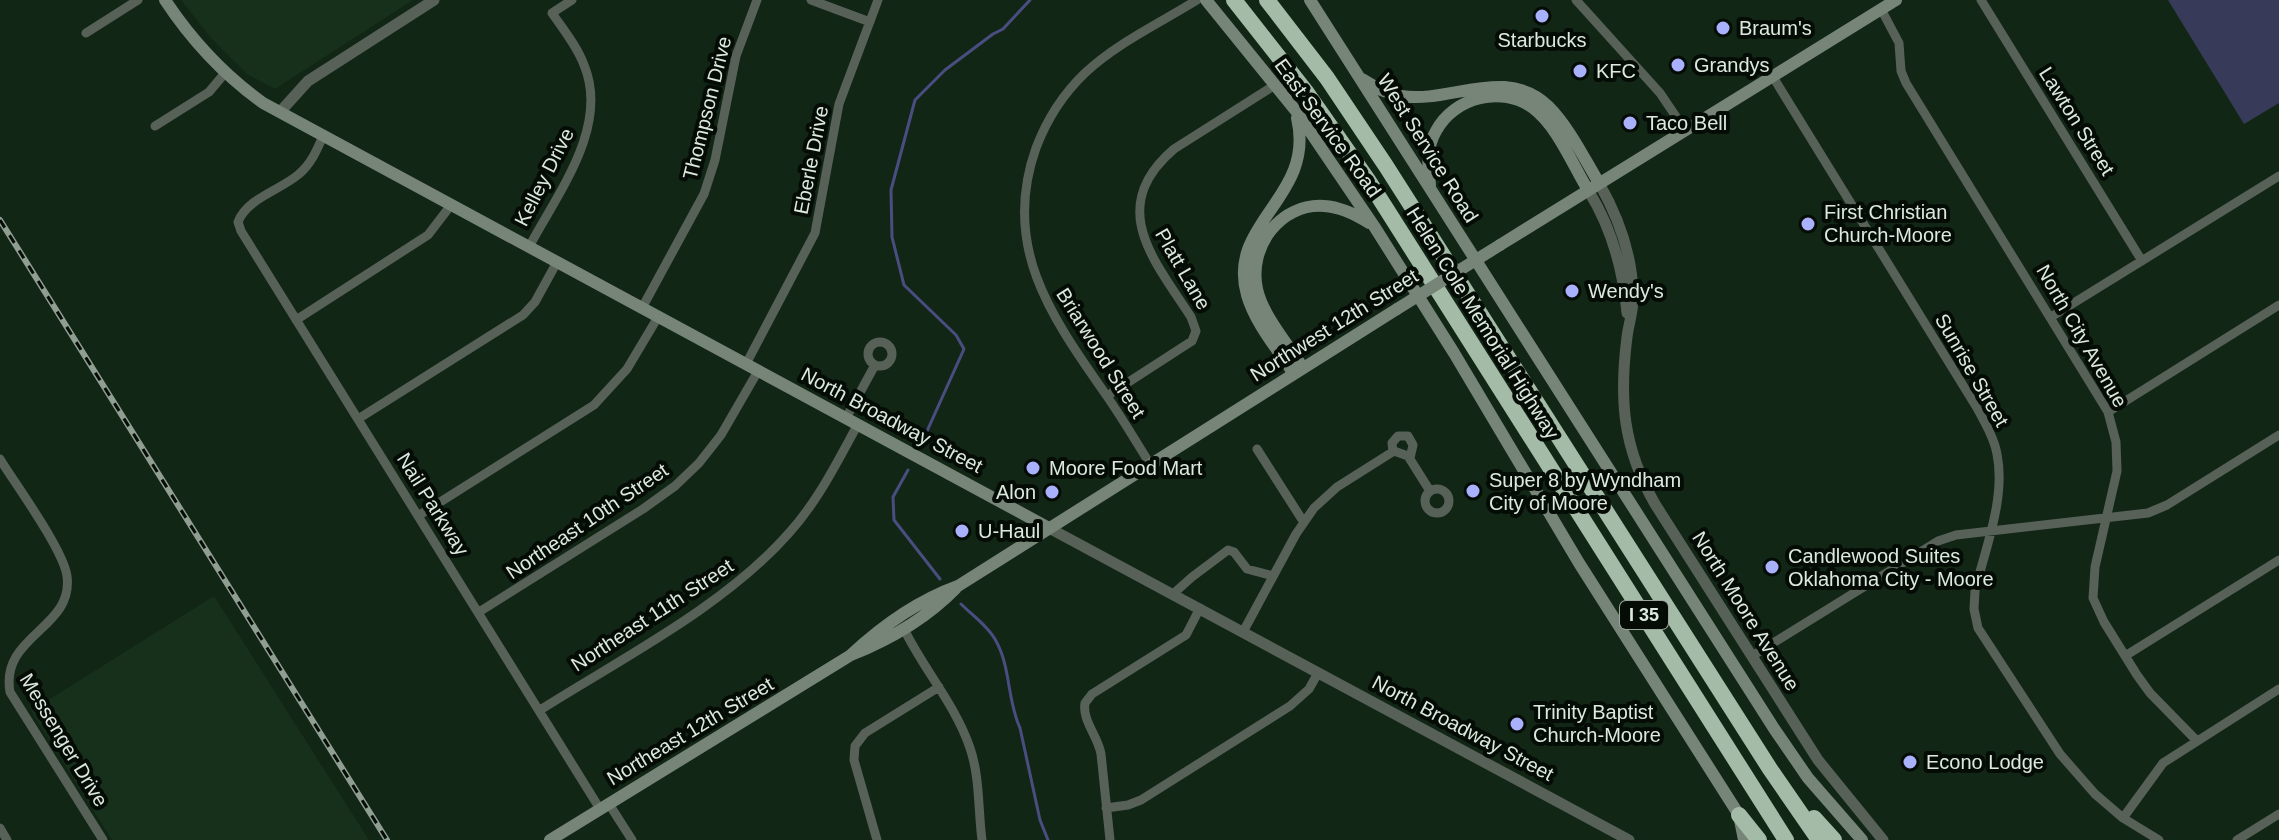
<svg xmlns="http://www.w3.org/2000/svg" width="2279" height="840" font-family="Helvetica,sans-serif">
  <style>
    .built { fill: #16301c }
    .green { fill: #383a59 }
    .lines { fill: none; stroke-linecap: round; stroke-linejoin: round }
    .stream { stroke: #4a4d80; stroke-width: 3 }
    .minor { stroke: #576158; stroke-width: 9 }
    .tertiary { stroke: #576158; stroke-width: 11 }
    .secondary { stroke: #768578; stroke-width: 12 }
    .motorway { stroke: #a3bba7; stroke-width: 16 }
    .rail-casing { stroke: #8f9e91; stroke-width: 6 }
    .rail { stroke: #050c06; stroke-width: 3; stroke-dasharray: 9; stroke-linecap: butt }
    .secondary-bridge { stroke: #768578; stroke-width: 12 }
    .poi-dot { fill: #a9b0fc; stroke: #050c06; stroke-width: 3 }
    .labels { text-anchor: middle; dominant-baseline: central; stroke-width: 8; stroke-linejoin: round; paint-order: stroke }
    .shield { fill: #050c06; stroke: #9ca79d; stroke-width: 2 }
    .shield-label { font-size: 18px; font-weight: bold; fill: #dde9de }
    .poi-label { font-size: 20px; fill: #dde9de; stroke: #050c06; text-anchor: start }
    .street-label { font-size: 20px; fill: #dde9de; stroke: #050c06 }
  </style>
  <rect width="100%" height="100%" fill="#122616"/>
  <path class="built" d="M 181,0 L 413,0 L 275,89 L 247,74 L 211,38 Z
    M 214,596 L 369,840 L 112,840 L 31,711 Z"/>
  <path class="green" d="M 2168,0 L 2279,0 L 2279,103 L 2244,124 Z"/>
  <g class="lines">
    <path class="stream" d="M 923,440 L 964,349 L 956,335 L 904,285 L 892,237 L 891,190 L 915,100 L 945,70 L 993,34 L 1003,29 L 1030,0
      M 908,470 L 893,497 L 894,520 L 940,579
      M 961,604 C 972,615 989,627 996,641 C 1011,668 1007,700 1020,728 L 1040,820 L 1048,840"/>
    <path class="minor" d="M 811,0 L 870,22
      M 1576,0 L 1660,93 L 1685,130
      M 1981,0 L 2142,261
      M 1881,9 L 1899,43 L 1901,71 L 1906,83 L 2108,412 L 2116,442 L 2117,471 L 2095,567 L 2093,598 L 2104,622 L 2137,675 L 2150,693 L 2196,740
      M 86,33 L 138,0
      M 1773,77 L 1977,408 C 1985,423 1994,438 1997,454 C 2006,498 1985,549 1975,591 L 1974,609 L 1978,628 L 2060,754 L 2095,794 L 2123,818 L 2159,840
      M 155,126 L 209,92 L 225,73
      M 323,136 C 317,150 311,164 299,174 C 281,190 247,198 238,222 L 241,231 L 600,809
      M 529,247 C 557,194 610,127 584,65 C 577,46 563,29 552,13 L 572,0
      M 642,308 L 704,194 L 715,160 L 736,56 L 757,0
      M 2051,317 L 2279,176
      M 296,320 L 428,235 L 451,205
      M868 354a12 12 0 1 1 24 0a12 12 0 1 1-24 0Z
      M 746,364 L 815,233 L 839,104 L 878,0
      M 1107,396 L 1192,341 L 1196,331 L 1191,317 C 1154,260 1106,207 1174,149 L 1275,85
      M 2108,412 L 2279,305
      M 846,418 L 875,365
      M 358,419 L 523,315 L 535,302 L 557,262
      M 1257,449 L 1303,521
      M 1393,452 L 1392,443 L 1398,436 L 1408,436 L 1413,445 L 1410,458
      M 0,459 C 16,485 63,549 67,576 C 74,629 0,635 10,692 L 103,840
      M 1150,464 C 1135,440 1121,416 1104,392 C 1051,316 1001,246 1036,148 C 1047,119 1063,94 1085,73 C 1117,43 1160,23 1197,0
      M1425 501a12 12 0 1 1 24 0a12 12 0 1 1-24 0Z
      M 418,516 L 594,405 L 627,369 L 658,317
      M 1173,594 L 1192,577 L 1228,550 L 1234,552 L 1247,569 L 1273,576
      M 479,612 L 643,509 L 675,486 L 699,463 L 721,435 L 758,371
      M 904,629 C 924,670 955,704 970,748 C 980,777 978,810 982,840
      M 1243,632 L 1296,534 L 1314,508 L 1337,487 L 1394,451 L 1408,456 L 1430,491
      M 1752,656 L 1938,541 L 1956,535 L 2148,513 L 2167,505 L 2279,435
      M 2125,656 L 2279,560
      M 540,710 C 622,658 725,606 789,533 C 818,501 837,462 858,424
      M 609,804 L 632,840
      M 1106,808 L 1128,805 L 1141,800 L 1290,706 L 1309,689 L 1318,673
      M 2123,818 L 2163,763 L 2279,689
      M 0,828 L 7,840
      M 877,840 L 854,760 L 855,746 L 865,733 L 939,687
      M 1110,840 L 1101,754 C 1098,736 1082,721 1085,703 L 1092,694 L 1186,635 L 1200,608
      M 2237,840 L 2279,814"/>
    <path class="tertiary" d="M 280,112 L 308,81 L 434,0
      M 1599,183 C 1619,218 1632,254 1633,294 C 1634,309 1629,322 1627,337 C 1619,400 1623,448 1655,504 L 1818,760 L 1883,840
      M 1588,190 C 1612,228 1623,269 1627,313
      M 1049,528 L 1629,840"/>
    <path class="secondary" d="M 165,0 C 192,41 224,75 263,103 L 1049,528
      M 1206,0 L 1296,111 L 1374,226 L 1454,353 L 1579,563 L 1739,815 L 1744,840
      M 1310,0 L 1775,730 L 1808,778 L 1862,840
      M 1362,79 C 1375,87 1386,94 1401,96 C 1451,104 1505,65 1548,106 C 1569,127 1584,158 1599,183
      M 1430,185 C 1428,166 1426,148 1436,131 C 1454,97 1502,85 1533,108 C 1558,127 1572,164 1588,190
      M 1500,245 L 1896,0
      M 1303,368 C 1288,344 1263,316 1257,289 C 1248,247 1280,203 1324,206 C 1341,207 1355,214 1369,223
      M 1294,374 C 1278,350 1255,323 1247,295 C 1226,222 1316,198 1297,118
      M 851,655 C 883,625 917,601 958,586 L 1397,309
      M 550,840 L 851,655 C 891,639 926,619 956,588"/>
    <path class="motorway" d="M 1234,0 L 1307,93 L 1368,180 L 1786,840
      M 1267,0 L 1327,78 L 1386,166 L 1770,769 L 1819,840
      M 1739,815 L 1759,840
      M 1814,818 L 1834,840"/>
    <g class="rail-casing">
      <path id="rail" d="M 0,220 L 387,840"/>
    </g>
    <use href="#rail" class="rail"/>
    <path class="secondary-bridge" d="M 1397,309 L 1500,245"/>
  </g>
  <g class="poi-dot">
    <circle cx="1542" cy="16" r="8"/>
    <circle cx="1723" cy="28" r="8"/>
    <circle cx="1678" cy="65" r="8"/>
    <circle cx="1580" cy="71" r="8"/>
    <circle cx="1630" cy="123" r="8"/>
    <circle cx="1808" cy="224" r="8"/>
    <circle cx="1572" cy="291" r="8"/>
    <circle cx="1033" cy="468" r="8"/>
    <circle cx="1473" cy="491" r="8"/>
    <circle cx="1052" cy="492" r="8"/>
    <circle cx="962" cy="531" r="8"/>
    <circle cx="1772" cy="567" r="8"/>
    <circle cx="1517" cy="724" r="8"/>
    <circle cx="1910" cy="762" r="8"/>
  </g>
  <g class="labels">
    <rect class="shield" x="1620" y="601" width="48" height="28" rx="6"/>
    <g class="shield-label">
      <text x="1644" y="615">I 35</text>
    </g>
    <g class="poi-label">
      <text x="1739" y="28">Braum's</text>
      <text x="1542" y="40" text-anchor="middle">Starbucks</text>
      <text x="1694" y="65">Grandys</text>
      <text x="1596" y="71">KFC</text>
      <text x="1646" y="123">Taco Bell</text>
      <text x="1824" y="212">First Christian<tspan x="1824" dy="23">Church-Moore</tspan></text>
      <text x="1588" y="291">Wendy's</text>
      <text x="1049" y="468">Moore Food Mart</text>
      <text x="1489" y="480">Super 8 by Wyndham<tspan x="1489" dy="23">City of Moore</tspan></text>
      <text x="1036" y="492" text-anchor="end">Alon</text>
      <text x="978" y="531">U-Haul</text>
      <text x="1788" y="556">Candlewood Suites<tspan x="1788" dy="23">Oklahoma City - Moore</tspan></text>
      <text x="1533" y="712">Trinity Baptist<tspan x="1533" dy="23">Church-Moore</tspan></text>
      <text x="1926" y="762">Econo Lodge</text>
    </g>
    <g class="street-label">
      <text transform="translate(707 108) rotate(-76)">Thompson Drive</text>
      <text transform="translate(2077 121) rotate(58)">Lawton Street</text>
      <text transform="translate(1328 128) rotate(54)">East Service Road</text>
      <text transform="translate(1428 148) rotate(58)">West Service Road</text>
      <text transform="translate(811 160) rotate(-79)">Eberle Drive</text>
      <text transform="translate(544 177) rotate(-63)">Kelley Drive</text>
      <text transform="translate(1183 269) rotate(60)">Platt Lane</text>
      <text transform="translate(1483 323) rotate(58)">Helen Cole Memorial Highway</text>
      <text transform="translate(1334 325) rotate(-32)">Northwest 12th Street</text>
      <text transform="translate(2082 336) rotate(60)">North City Avenue</text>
      <text transform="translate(1101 353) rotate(58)">Briarwood Street</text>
      <text transform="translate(1972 370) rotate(60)">Sunrise Street</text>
      <text transform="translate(892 420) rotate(28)">North Broadway Street</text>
      <text transform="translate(433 504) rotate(58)">Nail Parkway</text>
      <text transform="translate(587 521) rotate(-34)">Northeast 10th Street</text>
      <text transform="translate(1746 611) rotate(58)">North Moore Avenue</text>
      <text transform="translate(652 615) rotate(-33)">Northeast 11th Street</text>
      <text transform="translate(1463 728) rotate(28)">North Broadway Street</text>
      <text transform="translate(690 731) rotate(-31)">Northeast 12th Street</text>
      <text transform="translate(64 740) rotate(59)">Messenger Drive</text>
    </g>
  </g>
</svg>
